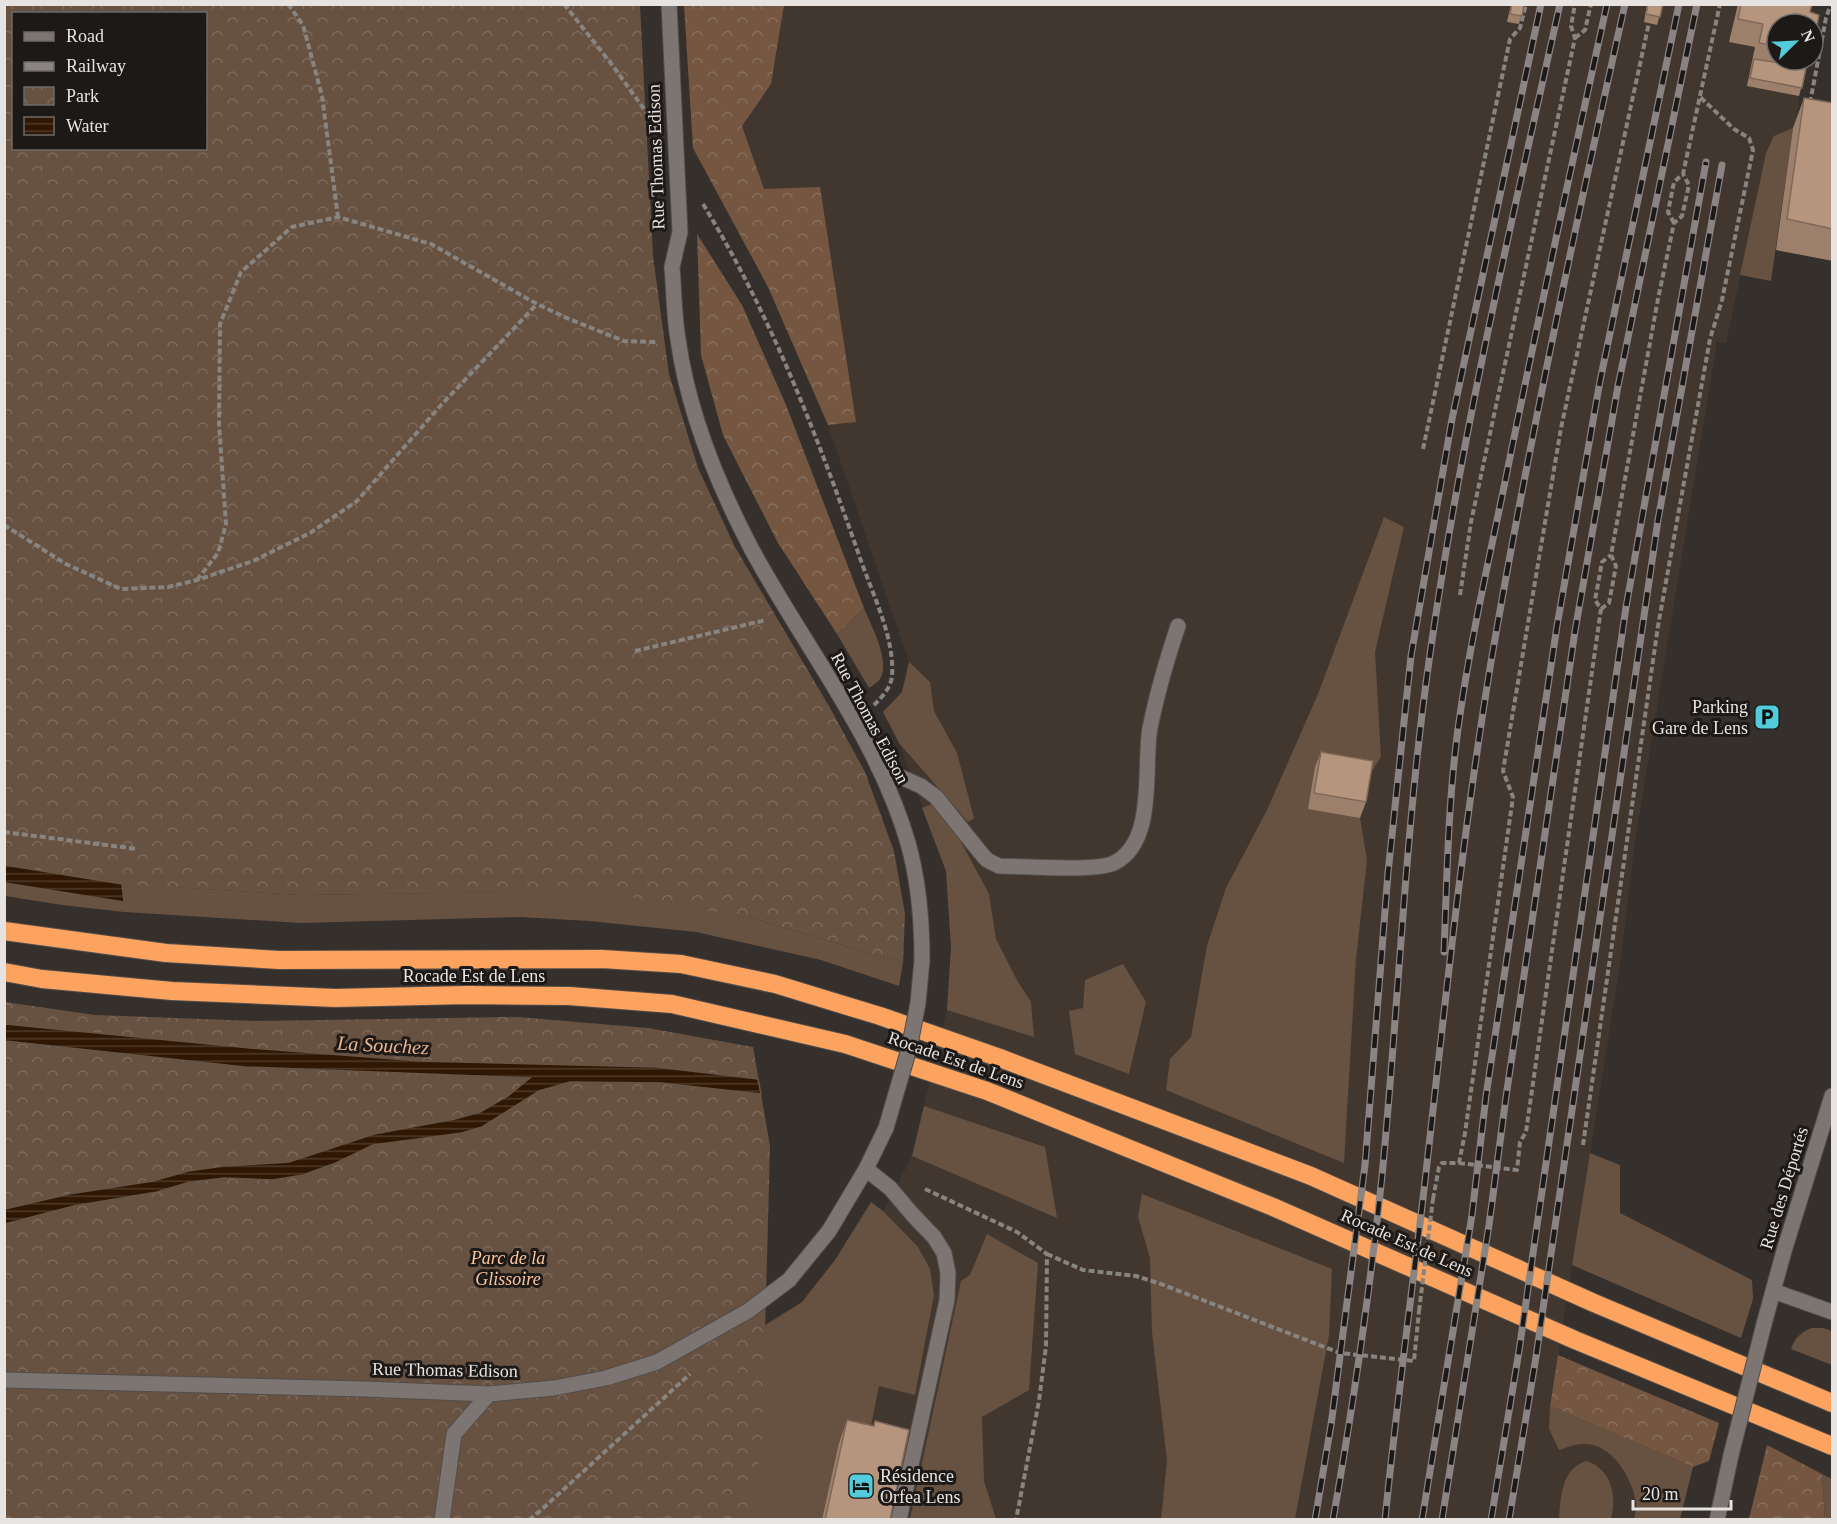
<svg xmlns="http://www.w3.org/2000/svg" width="1837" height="1524" font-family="'Times New Roman',serif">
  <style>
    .built { fill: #42372f }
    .grass { fill: #675141 }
    .forest { fill: url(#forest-crowns) }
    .park { fill: url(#park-crowns); fill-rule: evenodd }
    .water { fill: url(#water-rules); stroke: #675445; stroke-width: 1.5 }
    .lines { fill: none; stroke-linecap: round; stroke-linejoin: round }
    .minor-casing { stroke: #524d4a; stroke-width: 17 }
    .highway-casing { stroke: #524d4a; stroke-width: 20 }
    .path { stroke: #888480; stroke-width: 4; stroke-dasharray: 6 3; stroke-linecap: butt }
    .minor { stroke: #7c7571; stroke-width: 15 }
    .highway { stroke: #fda360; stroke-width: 18 }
    .rail-casing { stroke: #8a8582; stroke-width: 7 }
    .rail { stroke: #1c1917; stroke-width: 4.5; stroke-dasharray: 14; stroke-linecap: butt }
    .minor-bridge-casing { stroke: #524d4a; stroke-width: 17; stroke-linecap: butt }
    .path-bridge { stroke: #888480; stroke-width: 4; stroke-dasharray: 6 3; stroke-linecap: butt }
    .minor-bridge { stroke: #7c7571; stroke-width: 15 }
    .wall { fill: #9d806c }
    .building { fill: #b6957e; stroke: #7f6858; stroke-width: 1.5 }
    .labels { text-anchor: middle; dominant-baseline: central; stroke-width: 6; stroke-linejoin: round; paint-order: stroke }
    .street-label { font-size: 18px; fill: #e6e3e0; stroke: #1c1917 }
    .poi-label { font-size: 18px; fill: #e6e3e0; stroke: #1c1917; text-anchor: end }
    .park-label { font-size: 18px; font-style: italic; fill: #fdc69f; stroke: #1c1917 }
    .water-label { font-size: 20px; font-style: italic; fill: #ecb690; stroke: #1c1917 }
  </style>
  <defs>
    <pattern id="forest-crowns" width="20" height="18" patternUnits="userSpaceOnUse" patternTransform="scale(1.5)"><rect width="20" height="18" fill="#745641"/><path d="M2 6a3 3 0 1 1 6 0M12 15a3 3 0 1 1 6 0" fill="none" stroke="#886e5c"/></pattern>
    <pattern id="park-crowns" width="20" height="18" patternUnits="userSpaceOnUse" patternTransform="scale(1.5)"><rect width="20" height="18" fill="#675141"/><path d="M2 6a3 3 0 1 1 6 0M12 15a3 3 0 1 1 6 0" fill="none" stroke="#7d6a5c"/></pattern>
    <pattern id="water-rules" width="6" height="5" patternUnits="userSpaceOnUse" patternTransform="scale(1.5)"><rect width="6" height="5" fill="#301703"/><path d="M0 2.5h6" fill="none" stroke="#4e3927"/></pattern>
  </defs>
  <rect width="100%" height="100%" fill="#36302c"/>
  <path class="built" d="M 684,5 L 1808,5 L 1777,24 L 1777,60 L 1807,60 L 1799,96 L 1797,129 L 1766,153 L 1726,343 L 1717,342 L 1635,841 L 1621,958 L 1550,1405 L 1693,1467 L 1680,1519 L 747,1519 L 762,1447 L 912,1156 L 947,1010 L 951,947 L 946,871 L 899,743 L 883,712 L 902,692 L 909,662 L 828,425 L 768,287 L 693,148 Z"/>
  <path class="grass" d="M 1793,128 L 1771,281 L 1740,275 L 1766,153 L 1774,136 Z
    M 1384,517 L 1404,527 L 1375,652 L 1381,757 L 1368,777 L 1360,818 L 1367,860 L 1356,959 L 1344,1163 L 1166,1090 L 1170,1059 L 1191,1037 L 1207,946 L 1226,888 L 1267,810 L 1318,694 Z
    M 864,608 C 871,625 891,662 880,679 C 878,682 872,686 869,688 L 837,634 Z
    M 794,649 L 830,708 L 703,909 L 752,918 L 903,963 L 899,986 L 821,960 L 696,932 L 589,921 L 520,917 L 301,923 L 124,912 L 62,905 L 5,896 L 4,883 L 124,901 L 122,884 L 5,865 L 158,886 L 301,895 L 518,892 Z
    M 909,662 L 930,682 L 934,711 L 957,753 L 974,818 L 968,822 L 899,743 L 883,712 L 902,692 Z
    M 933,804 L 960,840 L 989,894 L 996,939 L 1018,982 L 1031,1002 L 1034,1037 L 947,1010 L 951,947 L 946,871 L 922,808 Z
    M 1123,964 L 1146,1002 L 1129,1074 L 1075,1054 L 1069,1011 L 1083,1008 L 1085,980 Z
    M 924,1106 L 1045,1147 L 1057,1218 L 912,1156 Z
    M 1590,1153 L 1620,1165 L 1620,1213 L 1752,1280 L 1753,1299 L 1741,1338 L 1572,1265 Z
    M 1142,1194 L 1332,1269 L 1329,1335 L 1295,1519 L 1161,1519 L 1167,1461 L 1152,1332 L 1150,1258 L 1138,1217 Z
    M 871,1202 L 883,1211 L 918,1247 L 930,1269 L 934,1295 L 915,1395 L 879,1386 L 867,1445 L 822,1519 L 556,1520 L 735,1344 L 802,1302 L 835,1260 Z
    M 987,1234 L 1038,1263 L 1029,1390 L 982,1417 L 984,1481 L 996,1519 L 910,1519 L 961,1281 L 970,1275 Z
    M 1811,1328 L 1823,1328 L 1832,1331 L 1832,1365 L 1791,1349 C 1795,1338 1800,1333 1811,1328 Z
    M 1550,1406 L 1693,1467 L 1680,1519 L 1634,1519 C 1635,1514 1637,1507 1636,1501 C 1631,1476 1611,1442 1582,1444 C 1575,1444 1566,1448 1559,1450 L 1549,1429 Z
    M 1587,1461 C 1612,1470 1617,1496 1611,1519 L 1559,1519 C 1561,1497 1561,1468 1587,1461 Z
    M 1822,1474 L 1832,1479 L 1832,1519 L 1825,1519 Z"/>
  <path class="forest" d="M 684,5 L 784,5 L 771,84 L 742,126 L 764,189 L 820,187 L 856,422 L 828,425 L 768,287 L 693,148 Z
    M 697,234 L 742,305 L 786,405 L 864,608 L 837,634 L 778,543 L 723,435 L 701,355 Z
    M 1558,1355 L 1719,1423 L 1709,1461 L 1693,1467 L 1550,1406 Z
    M 1767,1445 L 1822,1474 L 1825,1519 L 1749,1519 Z"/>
  <path class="park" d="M 4,5 L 640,5 L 653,256 L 669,374 L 698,468 L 735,547 L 830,708 L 865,772 L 894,851 L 905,914 L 903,963 L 752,918 L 592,891 L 301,895 L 122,884 L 5,865 ZM 14,14 L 206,14 L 206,148 L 14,148 Z
    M 5,1002 L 95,1015 L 257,1021 L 518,1017 L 648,1028 L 753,1047 L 770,1146 L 762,1447 L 747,1519 L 5,1520 Z"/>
  <path class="water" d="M 5,865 L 122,884 L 124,902 L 5,883 Z
    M 5,1024 L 250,1048 L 421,1061 L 657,1067 L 758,1079 L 761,1094 L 660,1083 L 570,1082 L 539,1091 L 482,1127 L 462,1133 L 373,1145 L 336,1163 L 303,1175 L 273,1180 L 225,1178 L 190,1182 L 157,1192 L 74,1206 L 5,1224 L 5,1209 L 69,1194 L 153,1181 L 188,1171 L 224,1166 L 289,1162 L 374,1134 L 455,1119 L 480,1112 L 508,1096 L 530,1078 L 245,1067 L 5,1041 Z"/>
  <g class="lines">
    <g class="minor-casing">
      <path id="minor" d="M 672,267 C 674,291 674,316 678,339 C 688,413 717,483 751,548 C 803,645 877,736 908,843 C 919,882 922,920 922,960
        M 878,767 L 921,786 L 936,797 L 980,852 L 987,860 L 999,866 C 1025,866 1094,872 1114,863 C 1157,842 1143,767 1150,728 C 1157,693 1167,659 1178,626
        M 866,1169 L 890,1188 L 912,1214 L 934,1237 L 944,1253 L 948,1273 L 947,1300 L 899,1520
        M 1773,1291 L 1832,1312
        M 1764,1324 L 1784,1251 L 1832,1096
        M 4,1380 L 364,1389 L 489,1394 L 554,1388 L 606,1378 L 657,1362 L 748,1311 L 789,1280 L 829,1231 L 866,1169 L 886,1128
        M 442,1520 L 454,1434 L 489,1394
        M 1717,1520 L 1731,1455"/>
    </g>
    <g class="highway-casing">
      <path id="highway" d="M 4,931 L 166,953 L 279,960 L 602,959 L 681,964 L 775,984 L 880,1016 L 1000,1058 L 1311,1176 L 1594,1303 L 1832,1403
        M 4,972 L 42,979 L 172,991 L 335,998 L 467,995 L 569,996 L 672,1004 L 845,1044 L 987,1091 L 1273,1207 L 1575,1340 L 1832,1446"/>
    </g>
    <path class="path" d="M 288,4 L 303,25 L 322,96 L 338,217
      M 564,4 L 613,66 L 649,116
      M 1575,38 L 1585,30 L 1591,4
      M 1810,103 L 1826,18 L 1831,4
      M 703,204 C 771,315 817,435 860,558 C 872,593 895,638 892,676 C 891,688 881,698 873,706
      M 1674,223 L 1668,212 L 1674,182 L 1683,174 L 1720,4
      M 1423,449 L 1510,39 L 1520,28 L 1526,4
      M 4,525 L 66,564 L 121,589 L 168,587 L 197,580 L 253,561 L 310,533 L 357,501 L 442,404 L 537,304
      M 197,580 L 218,553 L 226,524 L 219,424 L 220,324 L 241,272 L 292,227 L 338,217 L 431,244 L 537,304 L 569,319 L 624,341 L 656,342
      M 1460,595 L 1471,522 L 1575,38 L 1571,26 L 1575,4
      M 1601,609 L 1609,603 L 1616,566 L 1611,555 L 1658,299 L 1674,223 L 1682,216 L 1689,185 L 1683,174
      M 635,651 L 766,620
      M 4,832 L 137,849
      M 1583,1145 L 1658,626 L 1710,339 L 1722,300 L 1753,150 L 1749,138 L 1734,129 L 1699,96
      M 1459,1163 L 1517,1170 L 1520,1142 L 1526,1132 L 1601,609 L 1595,600 L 1602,562 L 1611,555
      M 925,1189 L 1017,1232 L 1047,1254 L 1046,1346 L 1039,1401 L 1016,1520
      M 1433,1199 L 1439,1167 L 1442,1163 L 1459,1163 L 1465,1133 L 1513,797 L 1503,771 L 1561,428 L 1650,18
      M 1047,1254 L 1083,1270 L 1136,1276 L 1161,1284 L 1340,1353 L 1414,1361 L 1419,1311
      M 529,1520 L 540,1511 L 690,1374"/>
    <use href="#minor" class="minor"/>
    <use href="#highway" class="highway"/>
    <g class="rail-casing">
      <path id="rail" d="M 1444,952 C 1447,877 1448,803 1458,729 C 1469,647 1488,564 1505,482 C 1537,323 1572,164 1607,4
        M 1315,1520 L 1331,1425 L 1365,1165 L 1388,873 L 1411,656 L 1452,419 L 1541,4
        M 1333,1520 C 1353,1406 1370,1291 1382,1176 C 1399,1002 1405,827 1430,654 C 1461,436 1512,220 1560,4
        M 1385,1520 C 1396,1409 1411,1300 1424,1190 C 1444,1014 1462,837 1491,662 C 1529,441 1576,223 1625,4
        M 1422,1520 L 1472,1215 L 1486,1096 L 1557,626 L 1600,381 L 1679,4
        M 1442,1520 L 1489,1225 L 1506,1097 L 1575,631 L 1618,386 L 1697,4
        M 1491,1520 L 1519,1351 L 1626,607 L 1706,162
        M 1509,1520 L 1536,1357 L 1658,520 L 1722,165"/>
    </g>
    <use href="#rail" class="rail"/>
    <g class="minor-bridge-casing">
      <path id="minor-bridge" d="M 669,4 L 680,232 L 672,267
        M 886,1128 L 909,1049 L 918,1003 L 922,960
        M 1731,1455 L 1764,1324"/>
    </g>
    <path class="path-bridge" d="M 1419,1311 L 1433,1199"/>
    <use href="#minor-bridge" class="minor-bridge"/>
  </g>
  <path class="wall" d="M 1511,4 L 1524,4 L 1519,24 L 1507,22 Z
    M 1647,4 L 1663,4 L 1657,25 L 1644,22 Z
    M 1738,4 L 1812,4 L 1777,24 L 1777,60 L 1809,60 L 1799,96 L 1747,86 L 1755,47 L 1729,42 Z
    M 1804,98 L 1833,103 L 1833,261 L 1776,250 L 1793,128 Z
    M 1321,752 L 1366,802 L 1360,818 L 1308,809 L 1315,767 Z
    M 847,1420 L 890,1520 L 822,1520 L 839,1443 Z"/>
  <path class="building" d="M 1512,4 L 1524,4 L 1522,16 L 1510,14 Z
    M 1648,4 L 1663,4 L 1660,17 L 1646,14 Z
    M 1741,4 L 1812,4 L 1810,12 L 1819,15 L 1813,47 L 1813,24 L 1777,24 L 1777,46 L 1759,43 L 1763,24 L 1738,19 Z
    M 1754,59 L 1806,67 L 1802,88 L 1750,78 Z
    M 1804,98 L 1833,103 L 1833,229 L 1787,219 Z
    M 1321,752 L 1373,761 L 1366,802 L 1314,793 Z
    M 847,1420 L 874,1426 L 875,1421 L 909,1430 L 890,1520 L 825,1520 Z"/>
  <defs>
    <g id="parking-square" transform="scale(1.35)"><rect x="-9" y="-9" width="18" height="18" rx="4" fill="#52cbda" stroke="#1c1917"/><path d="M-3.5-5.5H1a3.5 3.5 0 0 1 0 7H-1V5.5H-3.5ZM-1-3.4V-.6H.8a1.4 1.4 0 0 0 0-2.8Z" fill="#111"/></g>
    <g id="hotel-square" transform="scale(1.35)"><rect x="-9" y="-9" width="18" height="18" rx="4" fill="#52cbda" stroke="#1c1917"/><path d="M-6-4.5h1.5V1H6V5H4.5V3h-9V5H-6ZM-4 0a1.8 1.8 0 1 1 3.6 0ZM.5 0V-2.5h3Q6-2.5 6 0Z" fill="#111"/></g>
  </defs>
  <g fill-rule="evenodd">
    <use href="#parking-square" x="1767" y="717"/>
    <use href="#hotel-square" x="861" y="1486"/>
  </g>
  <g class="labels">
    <g class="street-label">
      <text transform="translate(656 157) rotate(-92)">Rue Thomas Edison</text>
      <text transform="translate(870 718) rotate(62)">Rue Thomas Edison</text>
      <text x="474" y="976">Rocade Est de Lens</text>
      <text transform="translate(956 1060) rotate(19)">Rocade Est de Lens</text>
      <text transform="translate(1784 1188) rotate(-73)">Rue des Déportés</text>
      <text transform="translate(1407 1243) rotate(24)">Rocade Est de Lens</text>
      <text transform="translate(445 1370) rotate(1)">Rue Thomas Edison</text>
    </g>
    <g class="poi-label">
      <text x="1748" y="707">Parking<tspan x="1748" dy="21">Gare de Lens</tspan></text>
      <text x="880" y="1476" text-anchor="start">Résidence<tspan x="880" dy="21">Orfea Lens</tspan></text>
    </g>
    <g class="park-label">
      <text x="508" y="1258">Parc de la<tspan x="508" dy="21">Glissoire</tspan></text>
    </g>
    <g class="water-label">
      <text transform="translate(383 1045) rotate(3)">La Souchez</text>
    </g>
  </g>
  <rect width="1837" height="1524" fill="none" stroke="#e6e3e0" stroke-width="12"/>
  <rect x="12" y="12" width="195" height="138" fill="#1c1917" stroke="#6d6a67" stroke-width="1.5"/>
  <rect x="24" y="32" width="30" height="9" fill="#7c7571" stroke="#6d6a67" stroke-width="1.5"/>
  <text x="66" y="42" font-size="18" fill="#e6e3e0">Road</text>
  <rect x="24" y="62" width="30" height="9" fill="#8a8582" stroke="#6d6a67" stroke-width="1.5"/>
  <text x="66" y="72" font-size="18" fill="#e6e3e0">Railway</text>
  <rect x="24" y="87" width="30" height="18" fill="url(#park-crowns)" stroke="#6d6a67" stroke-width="1.5"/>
  <text x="66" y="102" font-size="18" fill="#e6e3e0">Park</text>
  <rect x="24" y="117" width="30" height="18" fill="url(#water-rules)" stroke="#6d6a67" stroke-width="1.5"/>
  <text x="66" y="132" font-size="18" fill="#e6e3e0">Water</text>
  <g transform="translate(1795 42) rotate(66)"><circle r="28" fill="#1c1917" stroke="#6d6a67" stroke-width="1.5"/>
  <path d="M0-4.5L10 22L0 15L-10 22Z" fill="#52cbda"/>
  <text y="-9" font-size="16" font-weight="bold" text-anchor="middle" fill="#e6e3e0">N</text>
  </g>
  <path d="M1633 1500v9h98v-9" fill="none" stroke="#e6e3e0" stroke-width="3"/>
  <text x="1642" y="1500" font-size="18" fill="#e6e3e0" stroke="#1c1917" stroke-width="4.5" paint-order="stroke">20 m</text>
</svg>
